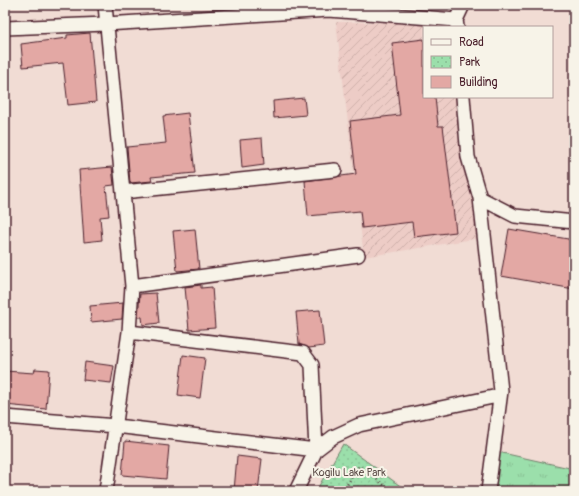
<svg xmlns="http://www.w3.org/2000/svg" width="579" height="496" font-family="Pangolin,sans-serif">
  <style>
    .industrial { fill: url(#industrial-furrows) }
    .grass { fill: url(#grass-tufts); stroke: #727f6b }
    .park { fill: url(#park-dots); stroke: #727f6b }
    .building { fill: #e3a8a4; stroke: #4a1f2b }
    .lines { fill: none; stroke-linecap: round; stroke-linejoin: round }
    .minor-casing { stroke: #4a1f2b; stroke-width: 16 }
    .path { stroke: #4a1f2b; stroke-width: 2.5; stroke-dasharray: 1 3; stroke-linecap: butt }
    .minor { stroke: #f7f3e8; stroke-width: 13 }
    .labels { text-anchor: middle; dominant-baseline: central; stroke-width: 4; stroke-linejoin: round; paint-order: stroke }
    .park-label { font-size: 11px; fill: #5e4f4b; stroke: #f7f3e8 }
  </style>
  <defs>
    <pattern id="industrial-furrows" width="10" height="10" patternUnits="userSpaceOnUse"><rect width="10" height="10" fill="#edccc6"/><path d="M-1 1l2-2M0 10L10 0M9 11l2-2" fill="none" stroke="#cdafaa"/></pattern>
    <pattern id="grass-tufts" width="24" height="20" patternUnits="userSpaceOnUse"><rect width="24" height="20" fill="#9bdfab"/><path d="M3 7l-1-3M5 7V3M7 7l1-3M15 17l-1-3M17 17v-4M19 17l1-3" fill="none" stroke="#87bf93"/></pattern>
    <pattern id="park-dots" width="8" height="8" patternUnits="userSpaceOnUse"><rect width="8" height="8" fill="#9bdfab"/><path d="M2 2h.1M6 6h.1" fill="none" stroke="#87bf93" stroke-width="1.8" stroke-linecap="round"/></pattern>
  </defs>
  <rect width="100%" height="100%" fill="#f1dcd4"/>
  <filter id="ink" filterUnits="userSpaceOnUse"><feTurbulence type="fractalNoise" baseFrequency=".025" numOctaves="2"/><feDisplacementMap in="SourceGraphic" scale="8" xChannelSelector="R" yChannelSelector="G"/><feConvolveMatrix kernelMatrix="1 2 1 2 8 2 1 2 1" color-interpolation-filters="sRGB"/></filter>
  <g filter="url(#ink)">
    <path class="industrial" d="M 336,22 L 421,23 L 434,27 L 424,27 L 424,97 L 456,97 L 480,238 L 364,257 Z"/>
    <path class="grass" d="M 498,452 L 574,469 L 574,491 L 493,491 Z"/>
    <path class="park" d="M 343,444 L 399,485 L 408,491 L 366,491 L 361,487 L 359,491 L 316,491 Z"/>
    <path class="building" d="M 90,33 L 96,102 L 68,105 L 63,63 L 23,67 L 21,44 L 67,38 L 67,35 Z
      M 424,39 L 424,97 L 435,97 L 438,126 L 443,126 L 456,232 L 414,237 L 412,222 L 362,228 L 360,211 L 308,216 L 305,181 L 356,174 L 350,121 L 400,115 L 392,43 Z
      M 304,98 L 306,115 L 274,118 L 273,101 Z
      M 188,113 L 195,173 L 151,177 L 152,181 L 130,183 L 127,147 L 166,143 L 163,116 Z
      M 262,138 L 264,165 L 242,168 L 240,140 Z
      M 112,167 L 114,185 L 106,186 L 109,216 L 100,217 L 102,240 L 84,242 L 79,170 Z
      M 195,229 L 199,269 L 177,271 L 173,231 Z
      M 509,229 L 574,240 L 574,289 L 501,276 Z
      M 201,285 L 201,288 L 212,287 L 215,328 L 189,330 L 185,287 Z
      M 156,293 L 159,323 L 143,325 L 142,317 L 138,317 L 140,294 Z
      M 123,303 L 122,319 L 91,322 L 90,306 Z
      M 320,310 L 324,346 L 309,348 L 299,344 L 296,312 Z
      M 183,355 L 205,358 L 200,398 L 178,395 Z
      M 85,362 L 114,366 L 111,383 L 83,380 Z
      M 35,369 L 49,370 L 46,409 L 5,405 L 5,371 L 34,373 Z
      M 125,441 L 169,446 L 166,479 L 122,475 Z
      M 237,456 L 262,459 L 258,491 L 234,491 Z"/>
    <g class="lines">
      <g class="minor-casing">
        <path id="minor" d="M 105,5 L 132,286 L 358,255
          M 456,20 L 463,5
          M 5,28 L 106,24 L 329,10 L 456,20 L 457,27
          M 463,97 L 468,157 L 480,198 L 515,216 L 574,222
          M 123,192 L 335,170
          M 480,198 L 501,391 L 488,491
          M 129,332 L 303,353 L 312,365 L 316,450
          M 5,417 L 116,426 L 316,450 L 296,491
          M 316,450 L 333,437 L 359,425 L 493,397
          M 106,491 L 129,332 L 132,286"/>
      </g>
      <path class="path" d="M 343,491 L 359,466 L 392,491"/>
      <use href="#minor" class="minor"/>
    </g>
  </g>
  <g class="labels">
    <g class="park-label">
      <text x="349" y="472">Kogilu Lake Park</text>
    </g>
  </g>
  <rect width="579" height="496" fill="none" stroke="#f7f3e8" stroke-width="20"/>
  <rect x="10" y="10" width="559" height="476" fill="none" stroke="#4a1f2b" stroke-width="1.5" filter="url(#ink)"/>
  <rect x="423" y="26" width="130" height="72" fill="#f7f3e8" stroke="#b29e9c"/>
  <rect x="431" y="39" width="20" height="6" fill="#f7f3e8" stroke="#b29e9c"/>
  <text x="459" y="46" font-size="12" fill="#4a1f2b">Road</text>
  <rect x="431" y="56" width="20" height="12" fill="url(#park-dots)" stroke="#b29e9c"/>
  <text x="459" y="66" font-size="12" fill="#4a1f2b">Park</text>
  <rect x="431" y="76" width="20" height="12" fill="#e3a8a4" stroke="#b29e9c"/>
  <text x="459" y="86" font-size="12" fill="#4a1f2b">Building</text>
</svg>
